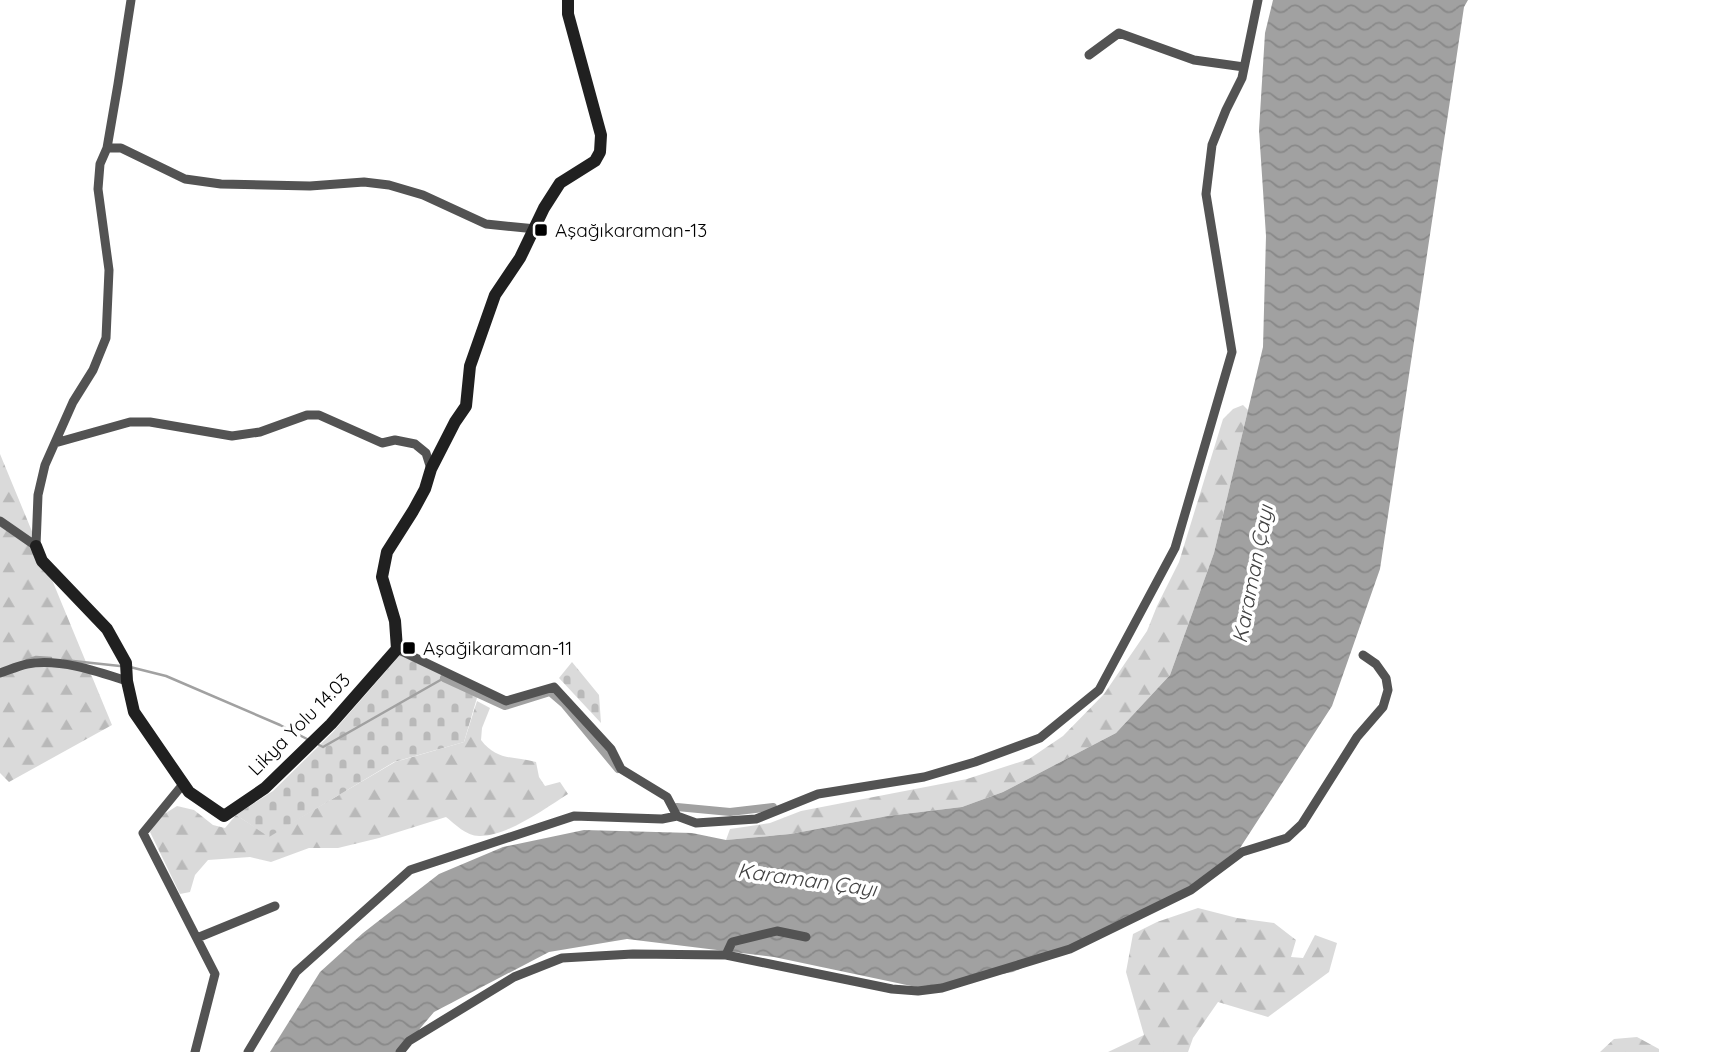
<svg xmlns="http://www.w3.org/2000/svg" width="1731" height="1052" font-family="Quicksand,sans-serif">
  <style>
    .forest { fill: url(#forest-firs) }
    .cemetery { fill: url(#cemetery-stones) }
    .water { fill: url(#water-waves) }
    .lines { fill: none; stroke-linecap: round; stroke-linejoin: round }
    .stream { stroke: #a1a1a1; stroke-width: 2.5 }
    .canal { stroke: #a1a1a1; stroke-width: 8 }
    .street { stroke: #535353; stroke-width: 9 }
    .secondary { stroke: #202020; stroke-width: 12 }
    .poi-dot { fill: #000; stroke: #fff; stroke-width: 2.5 }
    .labels { text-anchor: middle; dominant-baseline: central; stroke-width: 7; stroke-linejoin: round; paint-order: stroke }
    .poi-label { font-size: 19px; fill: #000; stroke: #fff; text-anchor: start }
    .street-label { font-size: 19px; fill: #000; stroke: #fff }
    .water-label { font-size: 21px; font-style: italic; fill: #424242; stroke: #fff }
  </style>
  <defs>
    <pattern id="forest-firs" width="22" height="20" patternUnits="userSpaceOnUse" patternTransform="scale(1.75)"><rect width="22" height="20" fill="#dadada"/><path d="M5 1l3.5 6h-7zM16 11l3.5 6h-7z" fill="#b9b9b9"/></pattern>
    <pattern id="cemetery-stones" width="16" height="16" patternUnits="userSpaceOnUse" patternTransform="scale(1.75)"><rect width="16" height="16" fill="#dadada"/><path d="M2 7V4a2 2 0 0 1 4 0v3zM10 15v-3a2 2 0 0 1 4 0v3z" fill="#b9b9b9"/></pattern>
    <pattern id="water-waves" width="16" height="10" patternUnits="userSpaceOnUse" patternTransform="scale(1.75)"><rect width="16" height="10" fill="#a1a1a1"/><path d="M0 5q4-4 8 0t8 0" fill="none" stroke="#898989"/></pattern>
  </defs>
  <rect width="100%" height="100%" fill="#fff"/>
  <path class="forest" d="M 1243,405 L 1248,410 L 1214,553 L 1170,675 L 1116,733 L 1003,792 L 962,807 L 888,816 L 790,834 L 726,840 L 730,829 L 770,823 L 801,811 L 967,779 L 1029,759 L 1063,736 L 1104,694 L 1147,631 L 1157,606 L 1179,562 L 1223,419 L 1233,409 Z
    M 0,454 L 112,725 L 9,782 L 0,773 Z
    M 477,701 L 490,708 L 482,728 L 481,740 C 497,761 513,756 536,762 L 539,777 L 545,786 L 560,782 L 568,794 C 546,808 506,837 479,836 C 466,836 455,824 446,817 L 379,838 L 338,848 L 309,848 L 271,862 L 250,857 L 208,860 L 195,875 L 190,892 L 180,894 L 150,832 L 161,816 L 177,806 L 194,810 L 213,825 L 225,828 L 236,815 L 269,836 L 395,762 L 464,742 Z
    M 1198,908 L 1237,918 L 1274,923 L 1296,940 L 1291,957 L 1303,958 L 1315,935 L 1337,943 L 1329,972 L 1268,1017 L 1218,1002 L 1193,1038 L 1188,1052 L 1108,1052 L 1144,1035 L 1126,972 L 1133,934 L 1157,922 Z
    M 1637,1037 L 1659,1049 L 1659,1052 L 1600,1052 L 1614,1039 Z"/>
  <path class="cemetery" d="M 400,655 L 479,691 L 464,742 L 394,762 L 269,837 L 236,815 L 273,791 L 333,732 Z
    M 572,662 L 599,695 L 601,723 L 559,678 Z"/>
  <path class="water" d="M 1273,0 L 1468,0 L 1464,7 L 1380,569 L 1332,706 L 1240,848 L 1170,902 L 1013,972 L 921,988 L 774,957 L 627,939 L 549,952 L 434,1012 L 400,1052 L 270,1052 L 320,972 L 363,933 L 439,874 L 503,847 L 584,830 L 692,833 L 726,840 L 790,834 L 888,816 L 962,807 L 1003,792 L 1116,733 L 1170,675 L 1214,553 L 1263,347 L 1266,236 L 1259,130 L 1265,33 Z"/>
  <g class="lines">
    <path class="stream" d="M 27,660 L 36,657 L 51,658
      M 64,660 L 120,666
      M 130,667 L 166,676 L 280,725 L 307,739
      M 319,745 L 323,747 L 444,678"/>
    <path class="canal" d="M 444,678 L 505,706 L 550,692 L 564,704 L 618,769
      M 677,807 L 730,812 L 773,807"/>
    <path class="street" d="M 1089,55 L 1119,33 L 1194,60 L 1244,67
      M 107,148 L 121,148 L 185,179 L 221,184 L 310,186 L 364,182 L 389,185 L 423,195 L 486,224 L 536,229
      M 55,443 L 130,422 L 150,422 L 232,436 L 260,432 L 307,415 L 319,415 L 382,443 L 395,440 L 415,444 L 426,453 L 431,469
      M 0,521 L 36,546
      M 36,546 L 38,495 L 45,465 L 73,402 L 93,370 L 106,338 L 109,270 L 98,189 L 100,164 L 107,148 L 118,84 L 131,0
      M 397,649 L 506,701 L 554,687 L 611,749 L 621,769 L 667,797 L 677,816 L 696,823 L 756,819 L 818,794 L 924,777 L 975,762 L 1040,738 L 1099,690 L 1175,548 L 1232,352 L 1206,194 L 1212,145 L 1226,110 L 1242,78 L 1258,0
      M 0,673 C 9,670 18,666 27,664 C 59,658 97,671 127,681
      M 184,783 L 143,833 L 215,974 L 195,1052
      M 197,938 L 275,906
      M 726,955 L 732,942 L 777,931 L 806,937
      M 248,1052 L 296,972 L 410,870 L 574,816 L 662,819 L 677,816
      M 400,1052 L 409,1041 L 514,977 L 562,958 L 633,954 L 726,955 L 892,989 L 918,991 L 942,988 L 1070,949 L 1191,890 L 1242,852 L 1287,838 L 1302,824 L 1357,737 L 1383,707 L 1388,690 L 1386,678 L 1376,664 L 1363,655"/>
    <path class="secondary" d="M 36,546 L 42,561 L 107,629 L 126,663 L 127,681 L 134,712 L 189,792 L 224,816 L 265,788 L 331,724 L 397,649 L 395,621 L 382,577 L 387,552 L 413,511 L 425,489 L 431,469 L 455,422 L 466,406 L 470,366 L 495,295 L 520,258 L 544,208 L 560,183 L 595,161 L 600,152 L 601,135 L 568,14 L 568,0"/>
  </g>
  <g class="poi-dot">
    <rect x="534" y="223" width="14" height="14" rx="3.5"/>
    <rect x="402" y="641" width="14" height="14" rx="3.5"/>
  </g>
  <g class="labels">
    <g class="poi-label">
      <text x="555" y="230">Aşağıkaraman-13</text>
      <text x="423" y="648">Aşağikaraman-11</text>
    </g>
    <g class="street-label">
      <text transform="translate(299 724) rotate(-45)">Likya Yolu 14.03</text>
    </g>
    <g class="water-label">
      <text transform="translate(1252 574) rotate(-79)">Karaman Çayı</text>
      <text transform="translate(807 879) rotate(8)">Karaman Çayı</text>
    </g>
  </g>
</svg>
